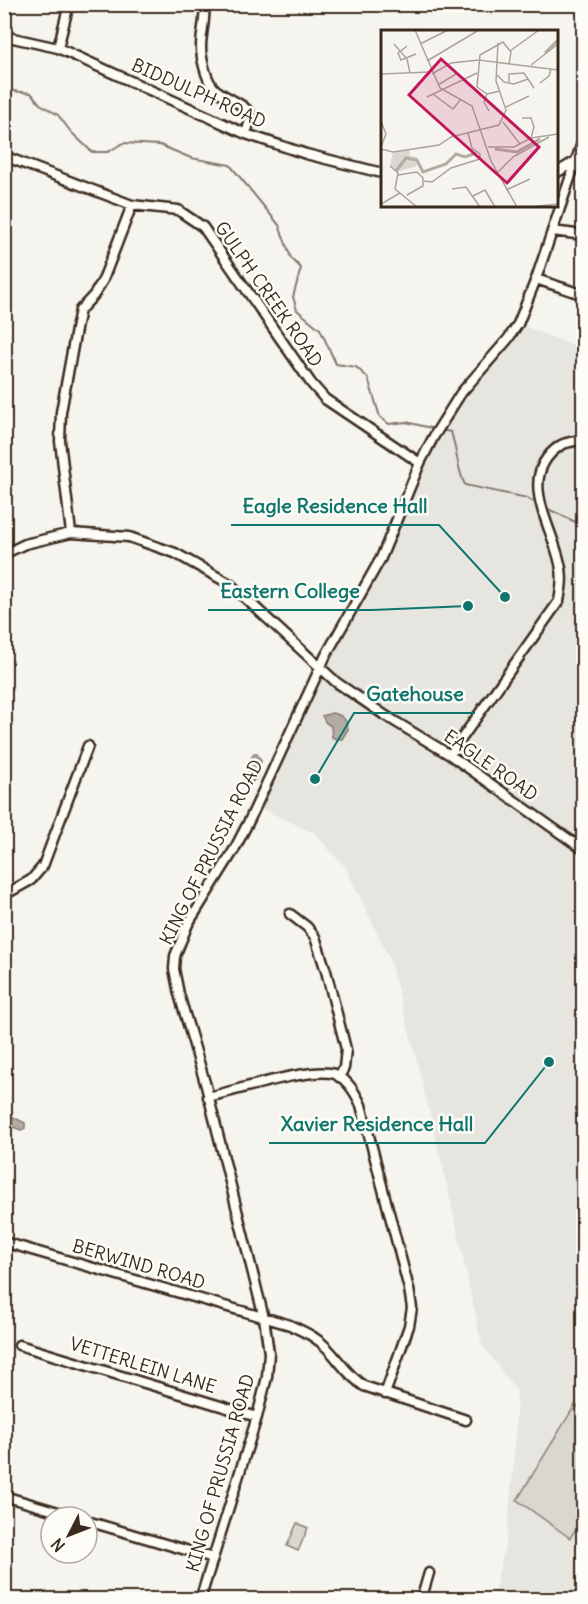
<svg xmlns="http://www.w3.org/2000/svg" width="588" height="1604" font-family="Delius,sans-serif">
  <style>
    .built { fill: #e7e5df }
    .green { fill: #dad6d0; stroke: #8a8077; stroke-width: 1.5 }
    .water { fill: #b4aca4; stroke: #84786e; stroke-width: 1.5 }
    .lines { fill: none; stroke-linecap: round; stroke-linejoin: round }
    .stream { stroke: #84786e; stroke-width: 2 }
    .minor-casing { stroke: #3b2a1e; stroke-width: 13 }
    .minor { stroke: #fdfcf7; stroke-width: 8 }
    .labels { text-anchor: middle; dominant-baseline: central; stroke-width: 5; stroke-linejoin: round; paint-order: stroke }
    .street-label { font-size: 18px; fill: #3b2a1e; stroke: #fdfcf7 }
    .inset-river { fill: none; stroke: #b4aca4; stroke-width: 3 }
    .inset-road { fill: none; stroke: #aba39b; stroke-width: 1.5 }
    .view { fill: #c2185b; fill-opacity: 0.15; stroke: #c2185b; stroke-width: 3 }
    .inset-edge { fill: none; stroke: #3b2a1e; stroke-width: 3 }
    .leader { fill: none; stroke: #0f766e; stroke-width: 2 }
    .callout-dot { fill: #0f766e; stroke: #fdfcf7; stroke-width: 2 }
    .callout-label { font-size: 20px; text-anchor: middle; font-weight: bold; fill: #0f766e; stroke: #fdfcf7; stroke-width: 5; stroke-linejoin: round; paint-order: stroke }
  </style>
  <rect width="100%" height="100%" fill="#f5f4ee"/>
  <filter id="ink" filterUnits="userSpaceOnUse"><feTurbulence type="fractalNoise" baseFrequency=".0167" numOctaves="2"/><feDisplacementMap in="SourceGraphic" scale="12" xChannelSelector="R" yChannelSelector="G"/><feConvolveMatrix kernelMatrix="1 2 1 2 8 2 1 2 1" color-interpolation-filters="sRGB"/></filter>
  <g filter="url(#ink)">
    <path class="built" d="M 518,324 L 583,349 L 583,1599 L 493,1599 L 507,1537 L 514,1460 L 517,1391 L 482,1345 L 449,1193 L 416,1057 L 389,958 L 346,868 L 314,833 L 256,806 L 326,655 L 381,558 L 440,425 Z"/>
    <path class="green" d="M 575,1405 L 583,1411 L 583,1518 L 570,1538 L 517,1500 Z
      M 297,1523 L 308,1528 L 298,1551 L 287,1546 Z"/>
    <path class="water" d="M 332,713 C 343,715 346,719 348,729 L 342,739 L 336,739 L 332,737 L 331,726 L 326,723 L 322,716 Z
      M 254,754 L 257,754 L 261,761 L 257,777 L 250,784 L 247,782 C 248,773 248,761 254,754 Z
      M 9,1115 L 25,1123 L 25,1128 L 21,1130 L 7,1125 L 5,1119 Z"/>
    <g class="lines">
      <path class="stream" d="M 4,90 L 31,93 L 40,104 L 58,115 L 71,132 L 92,152 L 108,152 L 123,143 L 160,145 L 191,158 L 230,165 L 279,225 L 291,258 L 301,268 L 293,297 L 297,310 L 320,329 L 336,364 L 356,367 L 368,378 L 380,417 L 389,424 L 406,422 L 435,429
        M 440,430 L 451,432 C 457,450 457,469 465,485 L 527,498 L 538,504
        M 546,508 L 584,526"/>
      <g class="minor-casing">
        <path id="minor" d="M 204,5 C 206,20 201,32 201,47 C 201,58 206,79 213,87 C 221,97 249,105 250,115 C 251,121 247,128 246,134
          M 4,36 L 58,48 L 246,134 L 306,154 L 382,173
          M 58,48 L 69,4
          M 4,156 L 132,205 L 178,210 L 203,227 L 311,383 L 325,399 L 420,463
          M 556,173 L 574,162
          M 552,231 L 584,235
          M 536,279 L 584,295
          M 71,533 L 60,441 L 61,412 L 77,324 L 80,310 L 94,295 L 103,280 L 132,205
          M 4,554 L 25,544 L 71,533 L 129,537 L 175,553 L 230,584 L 336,682 L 386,716 L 450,755 L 584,850
          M 450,755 L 559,601 C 561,590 563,580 561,569 C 555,528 513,477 561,445 C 567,442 577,441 584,439
          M 4,895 L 31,880 L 43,866 L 88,746
          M 290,914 L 307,927 L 315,937 L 326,971 L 346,1049 L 344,1068 L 339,1077
          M 208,1097 C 235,1091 312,1066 335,1074 C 347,1079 356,1094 361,1105 L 409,1289 L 412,1308 L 409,1326 L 385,1394
          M 4,1242 L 290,1325 C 304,1332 317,1337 327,1348 C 340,1361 348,1376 364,1386 L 466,1420
          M 19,1345 L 257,1417
          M 4,1496 L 75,1517
          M 87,1521 L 213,1558
          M 200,1600 L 257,1417 L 267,1377 L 269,1353 L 264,1318 L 206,1086 L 179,994 L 174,969 L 175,956 L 188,924 L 234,850 L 250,819 L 326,655 L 381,558 L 420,463 L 434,436 L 461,393 L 508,339 L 518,324 L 536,279 L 584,137
          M 421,1600 L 429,1573"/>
      </g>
      <use href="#minor" class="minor"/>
    </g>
  </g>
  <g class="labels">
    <g class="street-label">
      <text transform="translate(199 93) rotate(24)">BIDDULPH ROAD</text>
      <text transform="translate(269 294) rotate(55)">GULPH CREEK ROAD</text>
      <text transform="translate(491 765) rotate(35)">EAGLE ROAD</text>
      <text transform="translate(211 852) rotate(-63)">KING OF PRUSSIA ROAD</text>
      <text transform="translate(139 1264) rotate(16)">BERWIND ROAD</text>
      <text transform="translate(143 1365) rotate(17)">VETTERLEIN LANE</text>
      <text transform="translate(220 1473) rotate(-74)">KING OF PRUSSIA ROAD</text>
    </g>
  </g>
  <g transform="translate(381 30)">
    <rect width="177" height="177" fill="#f5f4ee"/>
    <path d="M 28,120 L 29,126 L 36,127 L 36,136 L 16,142 L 9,136 L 12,122 Z" fill="#dad6d0"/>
    <path class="inset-river" d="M 164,23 L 177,10M 114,119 L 136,122 L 159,109M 15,141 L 25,128 L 36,130 L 42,142 L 65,134 L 75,124 L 84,127 L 95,123"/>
    <path class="inset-road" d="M 34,0 L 59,58 L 91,76 L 110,131 L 136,177M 13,14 L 26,29 L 29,43M 39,14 L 67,0M 26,16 L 17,23 L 20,30 L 35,24M 129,21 L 158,0M 46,31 L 98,0M 150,35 L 177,14M 0,44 L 49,42M 51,44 L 70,33 L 98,30 L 177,40M 115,44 L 123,52 L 133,54 L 147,49M 128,52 L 128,44 L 143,43 L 153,58M 159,53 L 168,46 L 170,39M 57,55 L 75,44M 119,61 L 106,64 L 96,57 L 99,25 L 122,12 L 130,22 L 128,34M 52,64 L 72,79 L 80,69M 106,64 L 103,72 L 108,81M 46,67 L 96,43M 125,77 L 148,66M 141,88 L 150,88 L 153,97 L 150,108M 0,91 L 5,104 L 0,117M 122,92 L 139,114M 107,117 L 133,117 L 150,108 L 177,104M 0,119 L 12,122 L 58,115 L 70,107 L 118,95 L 125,80 L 115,51 L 117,13M 9,136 L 17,143 L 14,159 L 36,177M 117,142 L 132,127 L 168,107M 17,145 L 36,142 L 42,148 L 42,156 L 26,165M 43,151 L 51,152 L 70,138 L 99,129 L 99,124 L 91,118 L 87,103M 71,159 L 85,157 L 99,177M 125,160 L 149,149M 92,166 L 104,160 L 114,177M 0,174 L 19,163M 148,177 L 177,174"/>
    <path class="view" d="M 60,29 L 158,117 L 126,153 L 28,65 Z"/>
    <rect width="177" height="177" class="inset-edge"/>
  </g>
  <path class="leader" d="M505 597L439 525H231M468 606L372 610H208M315 779L354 713H475M549 1062L485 1143H269"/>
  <g class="callout-dot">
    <circle cx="505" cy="597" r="6"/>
    <circle cx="468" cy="606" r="6"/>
    <circle cx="315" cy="779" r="6"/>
    <circle cx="549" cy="1062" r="6"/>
  </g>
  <g class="callout-label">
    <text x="335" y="513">Eagle Residence Hall</text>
    <text x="290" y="598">Eastern College</text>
    <text x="415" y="701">Gatehouse</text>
    <text x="377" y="1131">Xavier Residence Hall</text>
  </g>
  <rect width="588" height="1604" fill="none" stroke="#fdfcf7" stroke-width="24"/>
  <rect x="12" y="12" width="564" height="1580" fill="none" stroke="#3b2a1e" stroke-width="2" filter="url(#ink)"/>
  <g transform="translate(69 1535) rotate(228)"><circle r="28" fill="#fdfcf7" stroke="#afa8a0" stroke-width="1.5"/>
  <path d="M0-4.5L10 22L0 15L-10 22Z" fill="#3b2a1e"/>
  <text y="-9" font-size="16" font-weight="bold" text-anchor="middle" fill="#3b2a1e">N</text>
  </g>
</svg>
